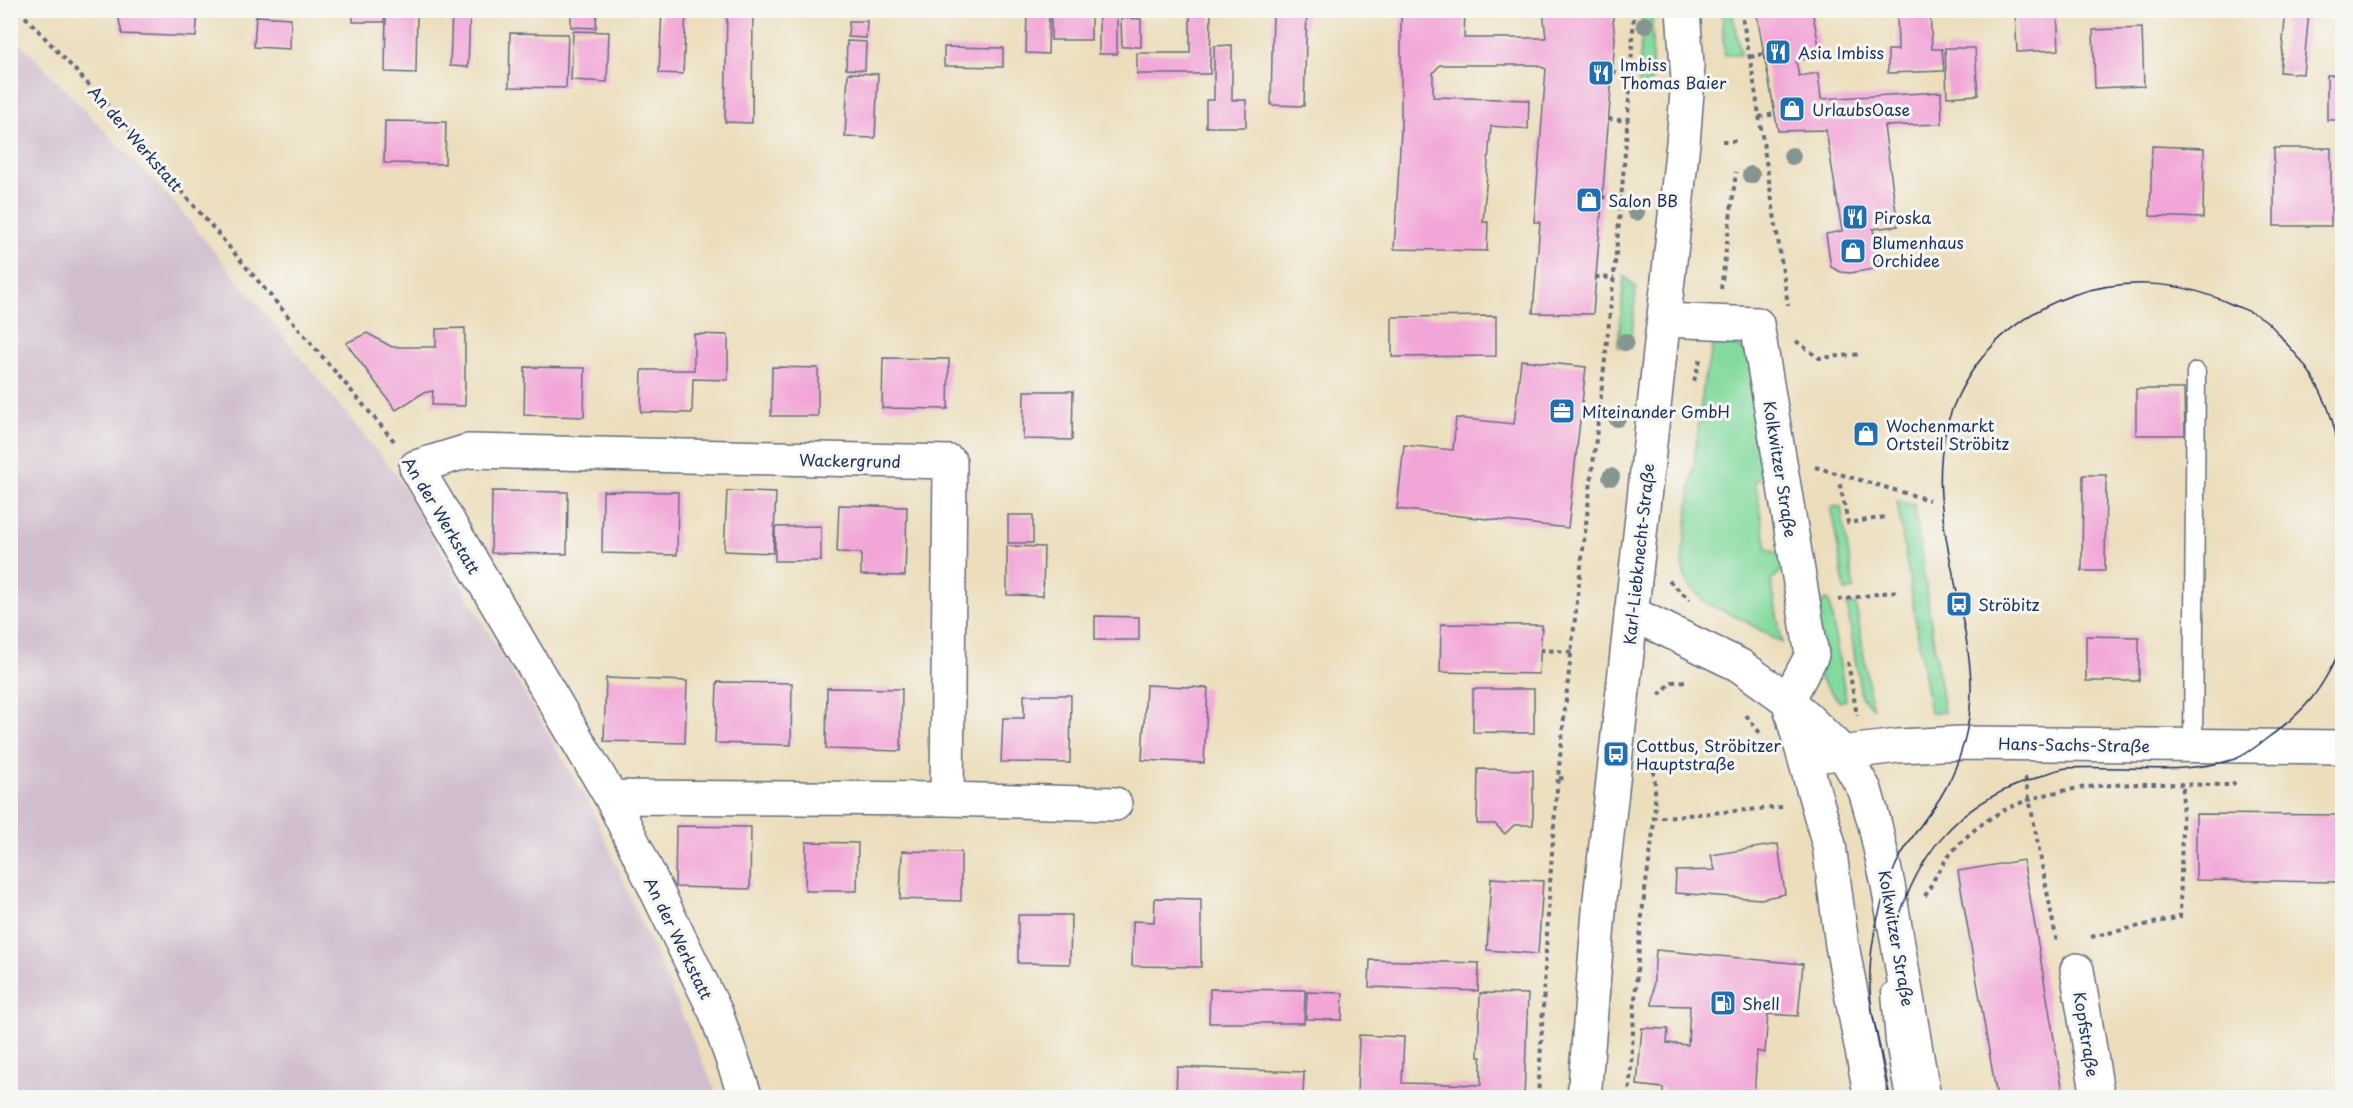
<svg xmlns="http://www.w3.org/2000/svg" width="2353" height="1108" font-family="'Playpen Sans',sans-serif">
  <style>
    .industrial { fill: #d0bdcd }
    .green { fill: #83da9e; stroke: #4f847e; stroke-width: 1.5 }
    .building { fill: #f2a6d7 }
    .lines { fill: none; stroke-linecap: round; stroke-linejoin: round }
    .service-casing { stroke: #646c7f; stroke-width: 21 }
    .minor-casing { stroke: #646c7f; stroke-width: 36 }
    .secondary-casing { stroke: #646c7f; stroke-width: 36 }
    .path { stroke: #646c7f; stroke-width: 4; stroke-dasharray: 4.5 4.5; stroke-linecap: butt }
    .service { stroke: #fff; stroke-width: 18 }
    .minor { stroke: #fff; stroke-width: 33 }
    .secondary { stroke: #fff; stroke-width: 33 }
    .tram { stroke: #1b2f5e; stroke-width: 1.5 }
    .tree { fill: #879591 }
    .labels { text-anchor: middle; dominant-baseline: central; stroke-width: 6; stroke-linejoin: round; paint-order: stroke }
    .poi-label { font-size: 16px; fill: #1b2f5e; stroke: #f6f6f2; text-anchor: start }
    .street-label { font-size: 16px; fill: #1b2f5e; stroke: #f6f6f2 }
  </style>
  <rect width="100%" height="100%" fill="#f6f6f2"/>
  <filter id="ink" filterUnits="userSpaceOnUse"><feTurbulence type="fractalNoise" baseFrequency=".0167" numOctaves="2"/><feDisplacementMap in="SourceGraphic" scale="12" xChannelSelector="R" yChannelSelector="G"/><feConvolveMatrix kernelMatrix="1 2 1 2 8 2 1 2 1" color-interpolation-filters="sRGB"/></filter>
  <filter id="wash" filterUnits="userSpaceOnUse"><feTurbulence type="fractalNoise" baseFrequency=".008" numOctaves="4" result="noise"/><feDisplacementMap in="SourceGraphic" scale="24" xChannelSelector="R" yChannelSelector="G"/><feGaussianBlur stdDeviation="1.35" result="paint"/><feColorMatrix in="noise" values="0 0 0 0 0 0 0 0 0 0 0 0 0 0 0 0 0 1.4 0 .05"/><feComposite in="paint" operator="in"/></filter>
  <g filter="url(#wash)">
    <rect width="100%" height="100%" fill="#ecdebc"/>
    <path class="industrial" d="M 10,32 L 178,207 L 397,476 L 592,809 L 718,1097 L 11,1097 Z"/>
    <path class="green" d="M 1642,11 L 1652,11 L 1652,80 L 1639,90 Z
      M 1722,11 L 1732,11 L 1741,55 L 1724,55 Z
      M 1624,276 L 1636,288 L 1631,348 L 1618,347 Z
      M 1715,339 L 1740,347 L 1753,360 L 1769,468 L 1755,482 L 1767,549 L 1783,556 L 1785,567 L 1771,581 L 1782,643 L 1745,621 L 1704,602 L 1686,582 L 1682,563 L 1704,380 Z
      M 1897,501 L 1914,505 L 1944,712 L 1930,713 Z
      M 1831,506 L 1841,507 L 1854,589 L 1845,591 Z
      M 1826,600 L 1829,601 L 1846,700 L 1840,702 L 1819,678 L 1822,669 L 1816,609 Z
      M 1856,604 L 1871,701 L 1873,708 L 1861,697 L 1847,605 Z"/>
    <g id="blocks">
      <path class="building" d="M 117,10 L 198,10 L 196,37 L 122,34 Z
        M 353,10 L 384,10 L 384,22 L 353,22 Z
        M 386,10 L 417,10 L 416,73 L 385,72 Z
        M 452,10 L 470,10 L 468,67 L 450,66 Z
        M 571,10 L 597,10 L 596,28 L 571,27 Z
        M 662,10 L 686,10 L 683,74 L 659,73 Z
        M 727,10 L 753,10 L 752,123 L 725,122 Z
        M 1190,10 L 1211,10 L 1210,74 L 1137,74 L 1137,53 L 1190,53 Z
        M 1273,10 L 1307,10 L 1304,106 L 1271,105 Z
        M 1401,10 L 1465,10 L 1464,38 L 1546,38 L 1543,10 L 1612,10 L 1615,39 L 1593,314 L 1533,313 L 1540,222 L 1534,222 L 1546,69 L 1536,65 L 1440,65 L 1433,73 L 1433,97 L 1529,100 L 1528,129 L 1491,126 L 1483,222 L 1488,222 L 1487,251 L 1394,249 L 1401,131 Z
        M 1756,10 L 1812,10 L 1821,56 L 1796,61 L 1799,76 L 1818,73 L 1821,99 L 1941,92 L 1942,124 L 1884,126 L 1898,226 L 1873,229 L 1880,268 L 1850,273 L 1841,272 L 1831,267 L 1826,234 L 1842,231 L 1826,130 L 1778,131 Z
        M 1897,10 L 1930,10 L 1932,49 L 1942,49 L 1944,71 L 1888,73 L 1888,50 L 1898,50 Z
        M 2015,10 L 2057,10 L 2059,50 L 2017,52 Z
        M 2286,10 L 2309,12 L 2303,74 L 2280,72 Z
        M 1027,11 L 1049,12 L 1048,54 L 1026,53 Z
        M 1099,12 L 1117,13 L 1117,54 L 1099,54 Z
        M 1051,13 L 1091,13 L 1091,40 L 1051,40 Z
        M 256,16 L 291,18 L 290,49 L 254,47 Z
        M 1121,18 L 1141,19 L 1141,47 L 1122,47 Z
        M 849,21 L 867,21 L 866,38 L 848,37 Z
        M 2142,28 L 2144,86 L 2095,88 L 2093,30 Z
        M 573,31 L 609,32 L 607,82 L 571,80 Z
        M 510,33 L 568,34 L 566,88 L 509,87 Z
        M 847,41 L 866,42 L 865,70 L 846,69 Z
        M 1232,45 L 1232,100 L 1246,100 L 1246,127 L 1206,127 L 1206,100 L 1214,100 L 1214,46 Z
        M 944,47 L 1003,48 L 1003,67 L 944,66 Z
        M 1945,48 L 1975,48 L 1978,95 L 1947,97 Z
        M 848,73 L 878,74 L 875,138 L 845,137 Z
        M 2327,75 L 2342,75 L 2342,120 L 2327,120 Z
        M 385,121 L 446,122 L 445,164 L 384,163 Z
        M 2152,146 L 2204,148 L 2203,218 L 2150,216 Z
        M 2274,148 L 2331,148 L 2331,226 L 2274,226 Z
        M 1496,316 L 1496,356 L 1392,357 L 1392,317 Z
        M 465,328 L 465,406 L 432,405 L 433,391 L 423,393 L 396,410 L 346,343 L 367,333 L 392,347 L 436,347 L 436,329 Z
        M 694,334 L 728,335 L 728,380 L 693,379 L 692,413 L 641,412 L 642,370 L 694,370 Z
        M 883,358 L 949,359 L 948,409 L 882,408 Z
        M 1521,360 L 1586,367 L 1568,528 L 1397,509 L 1404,445 L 1453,450 L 1456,418 L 1514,424 Z
        M 525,367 L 585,368 L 584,417 L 524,415 Z
        M 772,367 L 818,368 L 818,416 L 771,416 Z
        M 2136,389 L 2184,389 L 2185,435 L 2136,435 Z
        M 1024,391 L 1073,391 L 1072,440 L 1023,439 Z
        M 2083,475 L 2106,475 L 2105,571 L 2082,571 Z
        M 492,491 L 568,492 L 567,554 L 491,553 Z
        M 603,491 L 678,492 L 677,555 L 602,553 Z
        M 727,491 L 776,493 L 773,553 L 724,551 Z
        M 839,505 L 907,507 L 905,576 L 861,575 L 861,553 L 837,552 Z
        M 1008,515 L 1033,515 L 1033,543 L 1008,543 Z
        M 821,526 L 821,561 L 775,561 L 775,527 Z
        M 1007,546 L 1044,547 L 1043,596 L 1007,595 Z
        M 1095,616 L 1139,617 L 1139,640 L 1095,640 Z
        M 1441,624 L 1542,625 L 1539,674 L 1440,672 Z
        M 2086,636 L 2139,637 L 2139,681 L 2086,681 Z
        M 606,678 L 687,681 L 685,743 L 604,741 Z
        M 717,682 L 792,683 L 791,745 L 715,743 Z
        M 1146,685 L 1208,688 L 1204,763 L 1142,760 Z
        M 827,688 L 902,689 L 901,751 L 826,749 Z
        M 1473,689 L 1534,689 L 1534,733 L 1473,732 Z
        M 1024,695 L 1071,695 L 1070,763 L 1001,762 L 1003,718 L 1024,718 Z
        M 1478,769 L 1533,770 L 1533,825 L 1514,825 L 1505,834 L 1495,824 L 1477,824 Z
        M 2196,814 L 2342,815 L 2342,882 L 2196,880 Z
        M 676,826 L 751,827 L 750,889 L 675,887 Z
        M 806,842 L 858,843 L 857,891 L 805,891 Z
        M 1778,844 L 1785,894 L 1761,899 L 1675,893 L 1676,871 L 1715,870 L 1711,855 Z
        M 902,851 L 961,852 L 961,901 L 900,899 Z
        M 2023,860 L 2029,891 L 2064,1098 L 1997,1098 L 1958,871 Z
        M 1491,878 L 1543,881 L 1538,954 L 1487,950 Z
        M 1155,898 L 1201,899 L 1201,967 L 1132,966 L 1133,921 L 1154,922 Z
        M 1018,915 L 1071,915 L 1070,964 L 1018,963 Z
        M 1656,950 L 1803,964 L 1798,1016 L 1768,1014 L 1765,1053 L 1757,1051 L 1754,1098 L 1663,1098 L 1663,1088 L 1637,1085 L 1642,1028 L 1668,1029 L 1667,1043 L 1688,1045 L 1690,1006 L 1652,1005 Z
        M 1370,960 L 1479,963 L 1478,991 L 1369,987 Z
        M 1210,989 L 1305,990 L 1304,1023 L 1209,1023 Z
        M 1307,992 L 1343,993 L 1342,1020 L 1306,1019 Z
        M 1480,993 L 1528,994 L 1524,1098 L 1357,1098 L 1359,1035 L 1404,1037 L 1402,1083 L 1481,1085 L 1481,1057 L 1478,1057 Z
        M 1177,1067 L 1304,1072 L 1303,1098 L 1176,1098 Z"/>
    </g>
  </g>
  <g filter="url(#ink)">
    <use href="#blocks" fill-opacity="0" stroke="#646c7f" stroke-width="1.5"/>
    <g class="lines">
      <g class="service-casing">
        <path id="service" d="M 2193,746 L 2196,372
          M 1891,992 L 1895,1042 L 1905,1098"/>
      </g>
      <g class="minor-casing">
        <path id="minor" d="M 1664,320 L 1757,324 L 1812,655 L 1788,700 L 1829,845 L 1842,945 L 1871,1098
          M 1631,613 L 1739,665 L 1788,700 L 1843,753 L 1865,790 L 1875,825 L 1888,885 L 1924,1098
          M 1823,755 L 1898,746 L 1963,743 L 2342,747
          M 611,797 L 947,799 L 1115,804
          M 2077,970 L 2098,1098
          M 746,1098 L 716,1013 L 611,797 L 416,467 L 468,451 L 950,462 L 947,799"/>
      </g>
      <g class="secondary-casing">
        <path id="secondary" d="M 1584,1098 L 1600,899 L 1683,143 L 1688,79 L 1683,10"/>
      </g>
      <path class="path" d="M 19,10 L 117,115 L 394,441
        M 1741,10 L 1753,76 L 1788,305
        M 1612,14 L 1634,12
        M 1750,57 L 1763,54
        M 1612,72 L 1631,73
        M 1759,117 L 1775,114
        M 1608,119 L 1628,121
        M 1722,141 L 1738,141
        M 1601,197 L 1622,198
        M 1595,277 L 1614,278
        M 1721,289 L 1736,172
        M 1796,341 L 1819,358 L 1862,354
        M 1694,381 L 1701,356
        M 1581,414 L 1599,416
        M 1815,467 L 1929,500
        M 1840,484 L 1848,523 L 1886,517
        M 1669,581 L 1690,600
        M 1838,600 L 1897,591
        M 1540,650 L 1572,652
        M 1848,662 L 1857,716
        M 1659,695 L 1672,682 L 1688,681
        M 1746,715 L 1760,733
        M 2025,777 L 2057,943
        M 1559,778 L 1567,779
        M 1652,818 L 1783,807
        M 1925,896 C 1931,886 1936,874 1943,864 C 2009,769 2131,785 2232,785 L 2235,782
        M 2091,937 L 2180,917 L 2183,785
        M 1538,1098 C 1545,981 1549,863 1561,747 C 1586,502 1623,257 1634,10
        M 1629,1098 C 1633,1034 1636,970 1643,906 C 1648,862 1661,804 1652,761"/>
      <use href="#service" class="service"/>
      <use href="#minor" class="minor"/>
      <use href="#secondary" class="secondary"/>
      <path class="tram" d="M 1895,930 C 1916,857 1955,805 2028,781 C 2040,777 2055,769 2067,768 C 2123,765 2181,776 2235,759 C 2246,755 2257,746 2266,739 C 2307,710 2321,691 2342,646
        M 1890,1098 C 1885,1070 1879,1044 1873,1016 C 1864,967 1875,913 1895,867 C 1906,842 1925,821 1940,798 C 1961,764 1972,723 1971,683 C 1967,590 1915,491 1956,400 C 2003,296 2129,256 2231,304 C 2242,309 2256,313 2265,320 C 2273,326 2280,336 2287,344 C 2324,384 2337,421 2342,475"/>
    </g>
    <g class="tree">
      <circle cx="1645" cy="25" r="9"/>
      <circle cx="1792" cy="156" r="9"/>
      <circle cx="1751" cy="175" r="9"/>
      <circle cx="1636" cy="212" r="9"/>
      <circle cx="1625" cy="342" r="9"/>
      <circle cx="1617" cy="418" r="9"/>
      <circle cx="1611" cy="477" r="9"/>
    </g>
  </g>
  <defs>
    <g id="restaurant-square" transform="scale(1.35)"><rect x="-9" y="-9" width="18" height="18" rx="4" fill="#1f6fb2" stroke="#f6f6f2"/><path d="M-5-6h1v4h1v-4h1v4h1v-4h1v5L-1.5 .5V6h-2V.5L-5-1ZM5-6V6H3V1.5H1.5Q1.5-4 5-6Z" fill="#fff"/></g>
    <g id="shop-square" transform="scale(1.35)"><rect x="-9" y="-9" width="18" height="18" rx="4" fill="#1f6fb2" stroke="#f6f6f2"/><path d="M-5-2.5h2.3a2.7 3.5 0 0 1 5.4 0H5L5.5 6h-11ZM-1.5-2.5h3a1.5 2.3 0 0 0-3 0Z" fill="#fff"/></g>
    <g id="office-square" transform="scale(1.35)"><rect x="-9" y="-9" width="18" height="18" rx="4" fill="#1f6fb2" stroke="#f6f6f2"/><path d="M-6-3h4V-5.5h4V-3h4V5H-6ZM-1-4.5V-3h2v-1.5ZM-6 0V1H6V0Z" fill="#fff"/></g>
    <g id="bus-square" transform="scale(1.35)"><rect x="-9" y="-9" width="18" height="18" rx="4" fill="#1f6fb2" stroke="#f6f6f2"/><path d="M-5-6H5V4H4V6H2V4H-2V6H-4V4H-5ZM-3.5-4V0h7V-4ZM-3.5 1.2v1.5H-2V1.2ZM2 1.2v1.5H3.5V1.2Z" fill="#fff"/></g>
    <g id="fuel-square" transform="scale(1.35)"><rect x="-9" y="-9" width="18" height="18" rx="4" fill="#1f6fb2" stroke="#f6f6f2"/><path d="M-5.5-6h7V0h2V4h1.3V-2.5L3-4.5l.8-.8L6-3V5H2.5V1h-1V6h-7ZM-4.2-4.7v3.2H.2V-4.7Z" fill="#fff"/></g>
  </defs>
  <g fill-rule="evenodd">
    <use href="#restaurant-square" x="1778" y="52"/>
    <use href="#restaurant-square" x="1601" y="73"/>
    <use href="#shop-square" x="1792" y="109"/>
    <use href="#shop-square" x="1589" y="200"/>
    <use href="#restaurant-square" x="1855" y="217"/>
    <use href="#shop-square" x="1853" y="251"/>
    <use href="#office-square" x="1562" y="411"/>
    <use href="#shop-square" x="1866" y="434"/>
    <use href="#bus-square" x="1959" y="604"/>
    <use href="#bus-square" x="1616" y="754"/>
    <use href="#fuel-square" x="1723" y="1003"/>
  </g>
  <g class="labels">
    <g class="poi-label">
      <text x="1798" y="52">Asia Imbiss</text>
      <text x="1620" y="64">Imbiss<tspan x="1620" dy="18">Thomas Baier</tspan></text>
      <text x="1812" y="109">UrlaubsOase</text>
      <text x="1608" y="200">Salon BB</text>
      <text x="1874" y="217">Piroska</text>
      <text x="1872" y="242">Blumenhaus<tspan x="1872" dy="18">Orchidee</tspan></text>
      <text x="1582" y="411">Miteinander GmbH</text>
      <text x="1886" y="425">Wochenmarkt<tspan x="1886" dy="18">Ortsteil Ströbitz</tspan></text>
      <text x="1978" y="604">Ströbitz</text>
      <text x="1636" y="745">Cottbus, Ströbitzer<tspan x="1636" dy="18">Hauptstraße</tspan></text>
      <text x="1742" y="1003">Shell</text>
    </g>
    <g class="street-label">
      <text transform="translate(136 138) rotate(49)">An der Werkstatt</text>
      <text transform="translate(850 460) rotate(1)">Wackergrund</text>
      <text transform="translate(1781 469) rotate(81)">Kolkwitzer Straße</text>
      <text transform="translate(442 515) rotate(59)">An der Werkstatt</text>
      <text transform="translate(1638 554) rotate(-84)">Karl-Liebknecht-Straße</text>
      <text transform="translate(2074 744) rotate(1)">Hans-Sachs-Straße</text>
      <text transform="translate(679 938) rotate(64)">An der Werkstatt</text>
      <text transform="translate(1897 938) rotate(80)">Kolkwitzer Straße</text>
      <text transform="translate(2087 1034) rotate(81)">Kopfstraße</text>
    </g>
  </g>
  <rect width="2353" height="1108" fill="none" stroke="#f6f6f2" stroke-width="36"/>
</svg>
